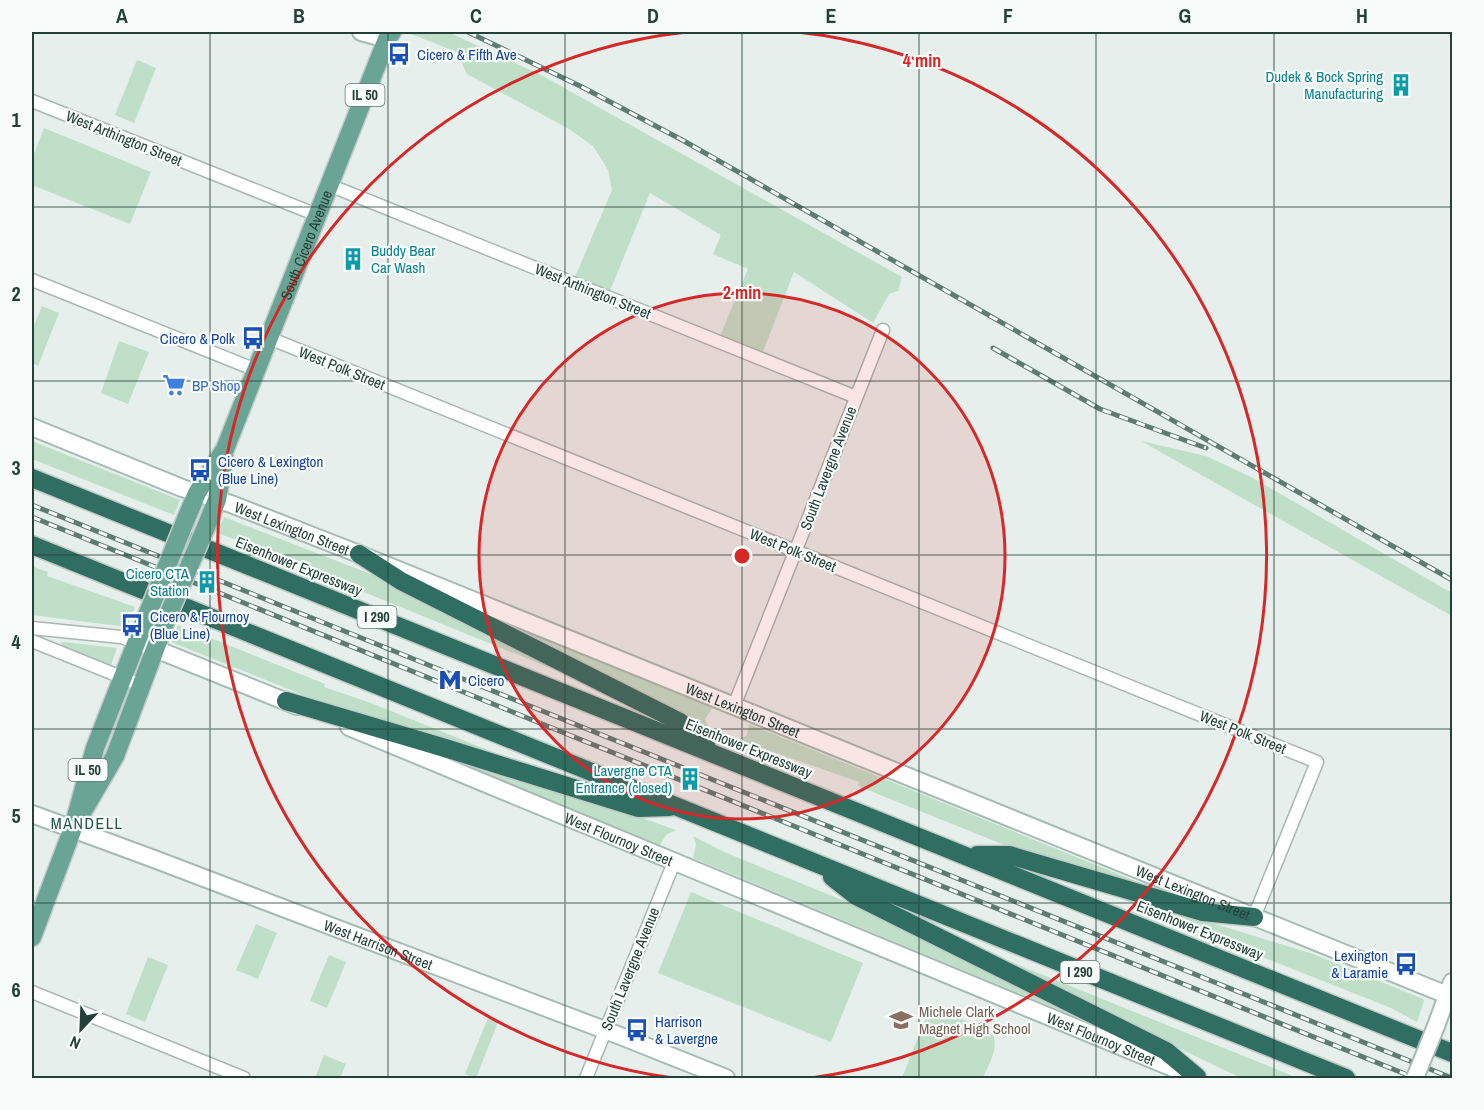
<svg xmlns="http://www.w3.org/2000/svg" width="1484" height="1110" font-family="'Archivo Narrow',sans-serif">
  <style>
    .green { fill: #bfdfc8 }
    .lines { fill: none; stroke-linecap: round; stroke-linejoin: round }
    .street-casing { stroke: #a8b7b2; stroke-width: 15 }
    .secondary-casing { stroke: #a4bbb3; stroke-width: 20 }
    .primary-casing { stroke: #c2cac8; stroke-width: 21 }
    .highway-casing { stroke: #c2cac8; stroke-width: 21 }
    .street { stroke: #fff; stroke-width: 12 }
    .secondary { stroke: #fff; stroke-width: 16 }
    .primary { stroke: #6aa495; stroke-width: 18 }
    .highway { stroke: #2f6e61; stroke-width: 18 }
    .rail-casing { stroke: #5f7c74; stroke-width: 5 }
    .rail { stroke: #f7fbf9; stroke-width: 3; stroke-dasharray: 9; stroke-linecap: butt }
    .secondary-bridge-casing { stroke: #a4bbb3; stroke-width: 20; stroke-linecap: butt }
    .primary-bridge-casing { stroke: #c2cac8; stroke-width: 21; stroke-linecap: butt }
    .secondary-bridge { stroke: #fff; stroke-width: 16 }
    .primary-bridge { stroke: #6aa495; stroke-width: 18 }
    .grid { fill: none; stroke: #244139; stroke-width: 1.5; stroke-opacity: 0.55 }
    .ring { fill: none; stroke: #d62828; stroke-width: 3 }
    .labels { text-anchor: middle; dominant-baseline: central; stroke-width: 4.5; stroke-linejoin: round; paint-order: stroke }
    .shield { fill: #f7fbf9; stroke: #637973; stroke-width: 1.5 }
    .shield-label { font-size: 14px; font-weight: bold; fill: #244139 }
    .transit-label { font-size: 15px; fill: #164399; stroke: #f7fbf9; text-anchor: start }
    .culture-label { font-size: 15px; fill: #0d838f; stroke: #f7fbf9; text-anchor: end }
    .street-label { font-size: 15px; fill: #244139; stroke: #f7fbf9 }
    .shop-label { font-size: 15px; fill: #366cbe; stroke: #f7fbf9; text-anchor: start }
    .education-label { font-size: 15px; fill: #785e54; stroke: #f7fbf9; text-anchor: start }
    .neighbourhood-label { font-size: 16px; letter-spacing: 1.5px; fill: #1f5447; stroke: #f7fbf9 }
    .centre { fill: #d62828; stroke: #f7fbf9; stroke-width: 3 }
    .ring-label { font-size: 18px; text-anchor: middle; font-weight: bold; fill: #d62828; stroke: #f7fbf9; stroke-width: 4.5; stroke-linejoin: round; paint-order: stroke }
    .neatline { fill: none; stroke: #244139; stroke-width: 2 }
    .grid-label { font-size: 20px; text-anchor: middle; font-weight: bold; fill: #244139 }
  </style>
  <rect width="100%" height="100%" fill="#e6efeb"/>
  <path class="green" d="M 412,32 L 448,32 L 543,76 L 902,277 L 898,291 L 889,294 L 873,323 L 794,272 L 762,354 L 720,336 L 748,269 L 713,254 L 721,235 L 650,193 L 610,291 L 575,277 L 612,190 L 608,170 L 593,146 L 569,129 L 467,74 L 457,52 L 411,34 Z
    M 137,60 L 156,68 L 134,123 L 115,115 Z
    M 44,128 L 151,172 L 130,224 L 32,185 L 32,159 Z
    M 42,306 L 59,313 L 38,366 L 32,363 L 32,331 Z
    M 119,341 L 149,352 L 128,404 L 101,393 Z
    M 32,441 L 180,500 L 174,515 L 32,459 Z
    M 1141,441 L 1206,456 L 1251,477 L 1452,593 L 1452,616 Z
    M 224,517 L 373,575 L 551,664 L 550,668 L 305,568 L 306,564 L 217,533 Z
    M 32,566 L 48,572 L 47,576 L 50,577 L 135,607 L 127,627 L 32,615 Z
    M 460,602 L 710,707 L 712,709 L 705,719 L 709,728 L 688,720 Z
    M 178,625 L 325,684 L 324,687 L 371,703 L 505,757 L 318,701 L 171,642 Z
    M 62,642 L 64,642 L 117,648 L 111,665 L 61,645 Z
    M 749,724 L 1165,893 L 1022,852 L 858,786 L 859,782 L 736,739 L 740,739 L 747,735 Z
    M 414,746 L 634,815 L 676,830 L 666,835 L 660,845 Z
    M 693,836 L 724,852 L 887,918 L 1127,1038 L 693,858 L 696,844 Z
    M 1079,882 L 1313,954 L 1423,999 L 1424,1001 L 1417,1022 L 1391,1008 L 1252,953 L 1252,947 L 1187,925 Z
    M 691,892 L 863,963 L 831,1042 L 658,973 Z
    M 256,924 L 277,933 L 258,979 L 236,970 Z
    M 329,955 L 346,962 L 327,1008 L 310,1001 Z
    M 148,957 L 168,965 L 145,1022 L 126,1014 Z
    M 1011,962 L 1298,1078 L 1241,1078 L 1009,967 Z
    M 940,1010 L 991,1031 C 1001,1046 989,1063 983,1078 L 902,1078 L 926,1017 L 932,1011 Z
    M 488,1018 L 498,1022 L 476,1078 L 465,1074 Z
    M 324,1055 L 346,1064 L 340,1078 L 315,1078 Z"/>
  <g class="lines">
    <g class="street-casing">
      <path id="street" d="M 32,101 L 317,215
        M 329,185 L 856,397
        M 32,280 L 256,370
        M 269,338 L 1317,762 L 1254,917
        M 32,628 L 121,637 L 136,642
        M 32,641 L 141,685
        M 734,706 L 883,330
        M 32,992 L 244,1078
        M 586,1078 L 675,860"/>
    </g>
    <g class="secondary-casing">
      <g id="secondary">
        <path d="M 361,32 L 387,39"/>
        <path id="s1" d="M 32,427 L 182,488 L 231,504 L 359,554 L 1452,997"/>
        <path d="M 143,644 L 297,706"/>
        <path id="s2" d="M 349,727 L 1190,1075"/>
        <path id="s3" d="M 32,814 L 154,859 L 623,1037 L 726,1078"/>
        <path d="M 1436,1026 L 1452,982"/>
      </g>
    </g>
    <g class="primary-casing">
      <g id="primary">
        <path id="s4" d="M 186,519 L 197,493 L 225,449 L 387,39 L 392,32"/>
        <path d="M 206,527 L 217,500 L 224,457"/>
        <path d="M 83,811 L 115,756 L 166,620"/>
        <path d="M 32,937 L 73,828 L 95,748 L 148,613"/>
      </g>
    </g>
    <g class="highway-casing">
      <path id="highway" d="M 32,478 L 1452,1053
        M 32,545 C 470,723 907,903 1346,1078
        M 359,554 L 401,581 L 680,722 L 706,744
        M 286,701 L 445,748 L 638,808 L 670,807
        M 977,855 L 1009,855 L 1203,912 L 1254,917
        M 832,877 L 856,896 L 1166,1051 L 1197,1077"/>
    </g>
    <use href="#street" class="street"/>
    <use href="#secondary" class="secondary"/>
    <use href="#primary" class="primary"/>
    <use href="#highway" class="highway"/>
    <g class="rail-casing">
      <path id="rail" d="M 468,32 L 582,87 L 684,141 L 1452,580
        M 993,348 L 1100,409 L 1206,448
        M 32,505 L 1452,1078
        M 32,517 L 1415,1078"/>
    </g>
    <use href="#rail" class="rail"/>
    <g class="secondary-bridge-casing">
      <path id="secondary-bridge" d="M 1415,1078 L 1436,1026"/>
    </g>
    <g class="primary-bridge-casing">
      <path id="primary-bridge" d="M 148,613 L 186,519
        M 166,620 L 206,527"/>
    </g>
    <use href="#secondary-bridge" class="secondary-bridge"/>
    <use href="#primary-bridge" class="primary-bridge"/>
  </g>
  <path class="grid" d="M 210,32 L 210,1078M 388,32 L 388,1078M 565,32 L 565,1078M 742,32 L 742,1078M 919,32 L 919,1078M 1096,32 L 1096,1078M 1274,32 L 1274,1078M 32,207 L 1452,207M 32,381 L 1452,381M 32,555 L 1452,555M 32,729 L 1452,729M 32,903 L 1452,903"/>
  <circle cx="742" cy="556" r="263" fill="#d62828" fill-opacity=".12"/>
  <g class="ring">
    <circle cx="742" cy="556" r="263"/>
    <path d="M673 1078A527 527 0 0 1 687 32M797 32A527 527 0 0 1 811 1078"/>
  </g>
  <defs>
    <g id="bus-bare" transform="scale(1.8)"><path d="M-5-6H5V4H4V6H2V4H-2V6H-4V4H-5ZM-3.5-4V0h7V-4ZM-3.5 1.2v1.5H-2V1.2ZM2 1.2v1.5H3.5V1.2Z" fill="#1a4fb4" stroke="#f7fbf9" stroke-width="2.5" paint-order="stroke"/></g>
    <g id="building-bare" transform="scale(1.8)"><path d="M-4-6H4V6H1V3H-1V6H-4ZM-2.5-4.3h1.7v1.8h-1.7ZM.8-4.3h1.7v1.8H.8ZM-2.5-1h1.7V.8h-1.7ZM.8-1h1.7V.8H.8Z" fill="#0f9aa8" stroke="#f7fbf9" stroke-width="2.5" paint-order="stroke"/></g>
    <g id="supermarket-bare" transform="scale(1.8)"><path d="M-6-5.5h2.5l.6 2H6L4.5 2H-2.5L-4.4-4H-6ZM-1.5 3.2a1.3 1.3 0 1 0 .1 0ZM3 3.2a1.3 1.3 0 1 0 .1 0Z" fill="#3f7fe0" stroke="#f7fbf9" stroke-width="2.5" paint-order="stroke"/></g>
    <g id="metro-bare" transform="scale(1.8)"><path d="M-5.5 5V-5H-3L0 0L3-5H5.5V5H3V-.5L0 4L-3-.5V5Z" fill="#1a4fb4" stroke="#f7fbf9" stroke-width="2.5" paint-order="stroke"/></g>
    <g id="school-bare" transform="scale(1.8)"><path d="M0-5L7-2L0 1L-7-2ZM-4 1L0 2.5L4 1V4Q0 6-4 4Z" fill="#8d6e63" stroke="#f7fbf9" stroke-width="2.5" paint-order="stroke"/></g>
  </defs>
  <g fill-rule="evenodd">
    <use href="#bus-bare" x="399" y="54"/>
    <use href="#building-bare" x="1401" y="85"/>
    <use href="#building-bare" x="353" y="259"/>
    <use href="#bus-bare" x="253" y="338"/>
    <use href="#supermarket-bare" x="174" y="385"/>
    <use href="#bus-bare" x="200" y="470"/>
    <use href="#building-bare" x="207" y="582"/>
    <use href="#bus-bare" x="132" y="625"/>
    <use href="#metro-bare" x="450" y="680"/>
    <use href="#building-bare" x="690" y="779"/>
    <use href="#bus-bare" x="1406" y="964"/>
    <use href="#school-bare" x="901" y="1020"/>
    <use href="#bus-bare" x="637" y="1030"/>
  </g>
  <g class="labels">
    <g class="shield">
      <rect x="345.5" y="84" width="39" height="22" rx="4.5"/>
      <rect x="357.5" y="606" width="39" height="22" rx="4.5"/>
      <rect x="68.5" y="759" width="39" height="22" rx="4.5"/>
      <rect x="1060.5" y="961" width="39" height="22" rx="4.5"/>
    </g>
    <g class="shield-label">
      <text x="365" y="95">IL 50</text>
      <text x="377" y="617">I 290</text>
      <text x="88" y="770">IL 50</text>
      <text x="1080" y="972">I 290</text>
    </g>
    <g class="transit-label">
      <text x="417" y="54">Cicero &amp; Fifth Ave</text>
      <text x="235" y="338" text-anchor="end">Cicero &amp; Polk</text>
      <text x="218" y="461">Cicero &amp; Lexington<tspan x="218" dy="17">(Blue Line)</tspan></text>
      <text x="150" y="616">Cicero &amp; Flournoy<tspan x="150" dy="17">(Blue Line)</tspan></text>
      <text x="468" y="680">Cicero</text>
      <text x="1388" y="955" text-anchor="end">Lexington<tspan x="1388" dy="17">&amp; Laramie</tspan></text>
      <text x="655" y="1021">Harrison<tspan x="655" dy="17">&amp; Lavergne</tspan></text>
    </g>
    <g class="culture-label">
      <text x="1383" y="76">Dudek &amp; Bock Spring<tspan x="1383" dy="17">Manufacturing</tspan></text>
      <text x="371" y="250" text-anchor="start">Buddy Bear<tspan x="371" dy="17">Car Wash</tspan></text>
      <text x="189" y="573">Cicero CTA<tspan x="189" dy="17">Station</tspan></text>
      <text x="672" y="770">Lavergne CTA<tspan x="672" dy="17">Entrance (closed)</tspan></text>
    </g>
    <g class="street-label">
      <text transform="translate(124 138) rotate(22)">West Arthington Street</text>
      <text stroke="none"><textPath href="#s4" startOffset="300">South Cicero Avenue</textPath></text>
      <text transform="translate(593 291) rotate(22)">West Arthington Street</text>
      <text transform="translate(342 368) rotate(22)">West Polk Street</text>
      <text transform="translate(828 468) rotate(-69)">South Lavergne Avenue</text>
      <text stroke="none"><textPath href="#s1" startOffset="279">West Lexington Street</textPath></text>
      <text transform="translate(793 550) rotate(22)">West Polk Street</text>
      <text transform="translate(299 566) rotate(22)">Eisenhower Expressway</text>
      <text stroke="none"><textPath href="#s1" startOffset="765">West Lexington Street</textPath></text>
      <text transform="translate(1243 732) rotate(22)">West Polk Street</text>
      <text transform="translate(749 748) rotate(22)">Eisenhower Expressway</text>
      <text stroke="none"><textPath href="#s2" startOffset="292">West Flournoy Street</textPath></text>
      <text stroke="none"><textPath href="#s1" startOffset="1251">West Lexington Street</textPath></text>
      <text transform="translate(1200 930) rotate(22)">Eisenhower Expressway</text>
      <text stroke="none"><textPath href="#s3" startOffset="370">West Harrison Street</textPath></text>
      <text transform="translate(630 969) rotate(-68)">South Lavergne Avenue</text>
      <text stroke="none"><textPath href="#s2" startOffset="814">West Flournoy Street</textPath></text>
    </g>
    <g class="shop-label">
      <text x="192" y="385">BP Shop</text>
    </g>
    <g class="education-label">
      <text x="919" y="1011">Michele Clark<tspan x="919" dy="17">Magnet High School</tspan></text>
    </g>
    <g class="neighbourhood-label">
      <text x="87" y="823">MANDELL</text>
    </g>
  </g>
  <circle cx="742" cy="556" r="9" class="centre"/>
  <g class="ring-label">
    <text x="922" y="67">4 min</text>
    <text x="742" y="299">2 min</text>
  </g>
  <rect width="1484" height="1110" fill="none" stroke="#f7fbf9" stroke-width="66"/>
  <g transform="translate(81 1029) rotate(203)" stroke="#f7fbf9" stroke-width="4.5" paint-order="stroke">
  <path d="M0-4.5L10 22L0 15L-10 22Z" fill="#244139"/>
  <text y="-9" font-size="16" font-weight="bold" text-anchor="middle" fill="#244139">N</text>
  </g>
  <rect x="33" y="33" width="1418" height="1044" class="neatline"/>
  <g class="grid-label">
    <text x="122" y="23">A</text>
    <text x="299" y="23">B</text>
    <text x="476" y="23">C</text>
    <text x="653" y="23">D</text>
    <text x="831" y="23">E</text>
    <text x="1008" y="23">F</text>
    <text x="1185" y="23">G</text>
    <text x="1362" y="23">H</text>
    <text x="16" y="127">1</text>
    <text x="16" y="301">2</text>
    <text x="16" y="475">3</text>
    <text x="16" y="649">4</text>
    <text x="16" y="823">5</text>
    <text x="16" y="997">6</text>
  </g>
</svg>
